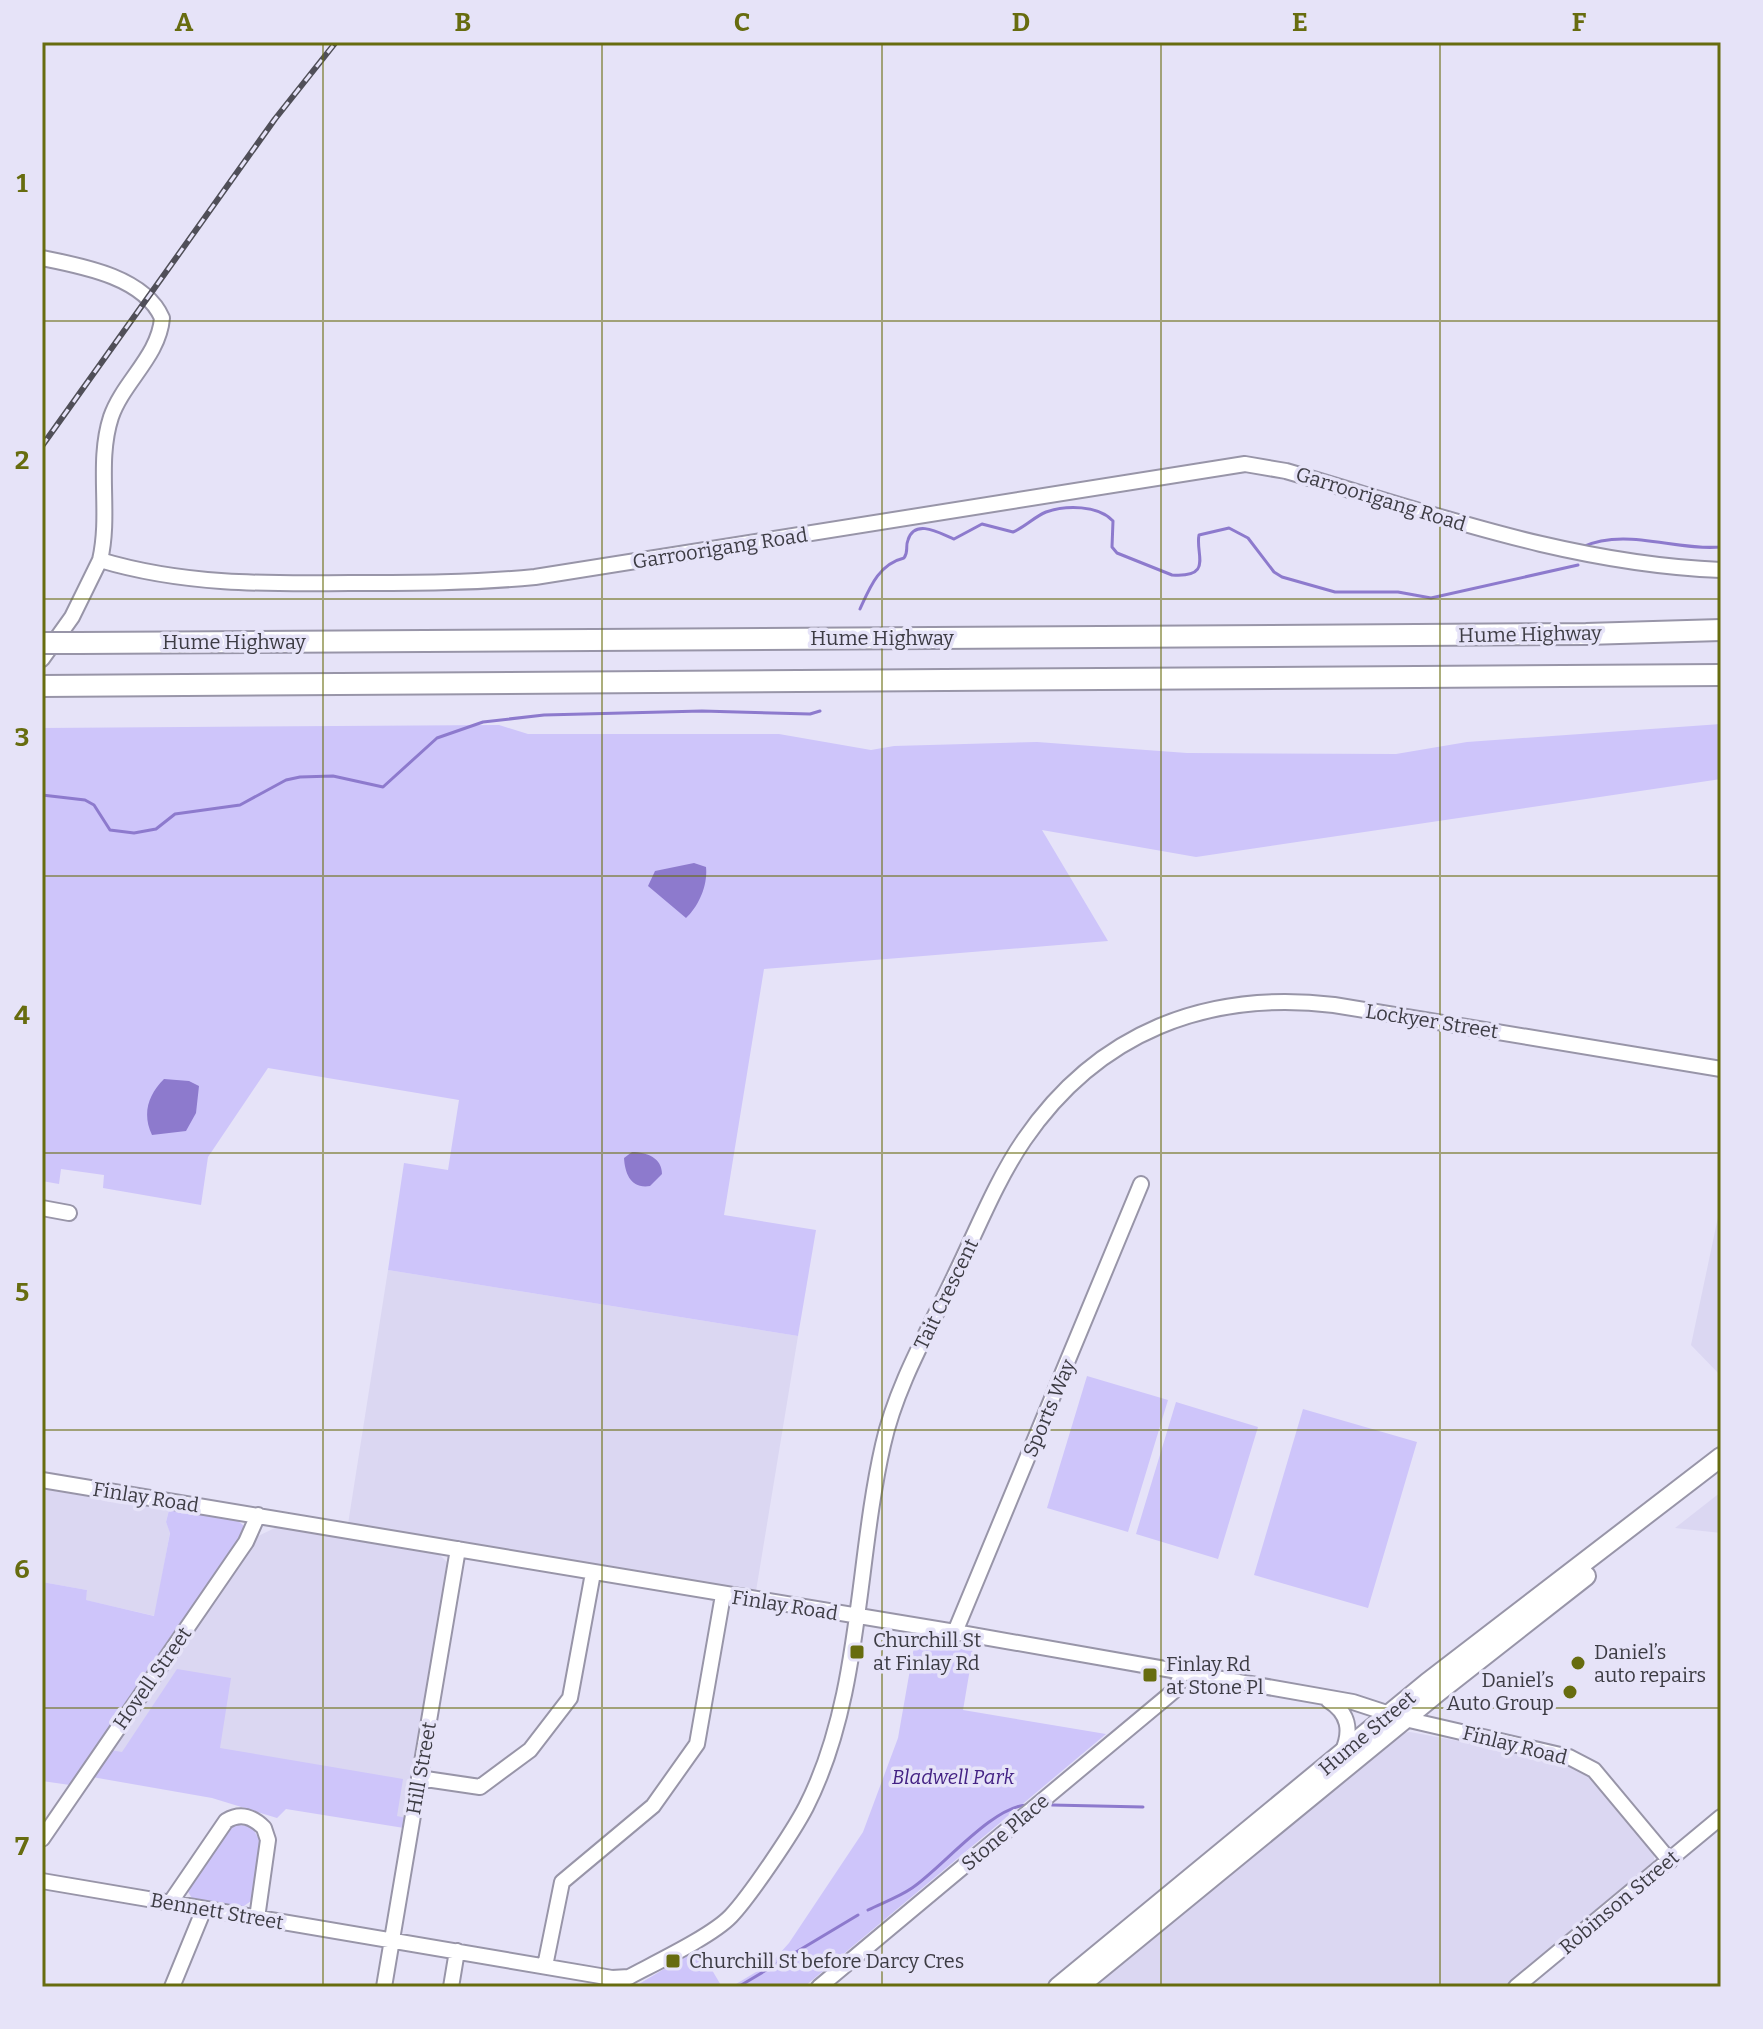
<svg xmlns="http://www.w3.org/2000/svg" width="1763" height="2029" font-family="Bitter,serif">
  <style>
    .built { fill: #dbd7f2 }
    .green { fill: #cec5fa }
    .water { fill: #8d7acd }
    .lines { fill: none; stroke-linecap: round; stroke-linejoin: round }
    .stream { stroke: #8d7acd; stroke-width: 3 }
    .minor-casing { stroke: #9895a8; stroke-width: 18 }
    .major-casing { stroke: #9895a8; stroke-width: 22 }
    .highway-casing { stroke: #9895a8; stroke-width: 24 }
    .minor { stroke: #fff; stroke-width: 14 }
    .major { stroke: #fff; stroke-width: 18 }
    .highway { stroke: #fff; stroke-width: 20 }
    .rail-casing { stroke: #504f58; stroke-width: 6 }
    .rail { stroke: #e6e3f8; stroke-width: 3; stroke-dasharray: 9; stroke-linecap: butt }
    .highway-bridge-casing { stroke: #9895a8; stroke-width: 24; stroke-linecap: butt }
    .highway-bridge { stroke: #fff; stroke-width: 20 }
    .grid { fill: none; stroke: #676c0f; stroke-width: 2; stroke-opacity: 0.55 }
    .poi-dot { fill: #676c0f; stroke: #e6e3f8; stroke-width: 3 }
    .labels { text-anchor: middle; stroke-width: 7; stroke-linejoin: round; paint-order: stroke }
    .street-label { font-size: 20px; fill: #3d3c44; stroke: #e6e3f8 }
    .poi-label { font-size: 20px; fill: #3d3c44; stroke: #e6e3f8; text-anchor: start }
    .park-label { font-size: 20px; font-style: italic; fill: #442284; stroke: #e6e3f8 }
    .neatline { fill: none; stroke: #676c0f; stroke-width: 3 }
    .grid-label { font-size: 26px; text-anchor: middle; font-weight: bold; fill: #676c0f }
  </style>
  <rect width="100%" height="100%" fill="#e6e3f8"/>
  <path class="built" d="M1721,1203V1376L1691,1345Z
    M388,1270L798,1336L756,1591L348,1524Z
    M42,1489L169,1510L166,1522L170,1532L155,1616L85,1600L87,1590L42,1582Z
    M1721,1492V1533L1675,1528Z
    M277,1527L438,1553L447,1562L406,1818L298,1803L110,1750L256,1537Z
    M1410,1732L1567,1761L1589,1775L1654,1853V1866L1511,1987H1091L1402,1733Z"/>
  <path class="green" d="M1721,724V779L1694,783L1196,857L1042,830L1108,941L764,969L724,1215L816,1230L798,1336L388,1270L404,1163L448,1170L459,1100L268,1068L208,1157L201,1205L103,1188L104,1175L61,1169L59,1184L42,1181V728L499,725L528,734H779L871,750L894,746L1037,742L1187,753L1396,754L1467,742Z
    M1087,1376L1168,1400L1128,1532L1047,1508Z
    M1176,1402L1258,1427L1218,1559L1136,1534Z
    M1303,1409L1417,1442L1368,1608L1254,1575Z
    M169,1510L235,1518L244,1526V1536L70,1785L42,1781V1582L87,1590L86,1600L154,1616L170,1533L166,1522Z
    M915,1641L973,1651L963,1710L1106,1734L804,1987H731L771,1963L789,1943L863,1832L898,1738Z
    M177,1669L231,1678L220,1748L403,1779L397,1816L406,1818L404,1828L286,1809L277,1818L212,1798L92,1777L110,1750L122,1752Z
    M234,1824L252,1827L261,1843L254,1899L241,1908L193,1900L187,1890L225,1830Z
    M699,1948L722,1987H634Z"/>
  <path class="water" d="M694,863L706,867C708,886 698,907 686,918L648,886L655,871Z
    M164,1079L189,1081L199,1086L196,1113L186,1131L152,1135C142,1114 148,1095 164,1079Z
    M632,1152C647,1152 662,1158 662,1174L650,1186C631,1189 625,1174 624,1158Z"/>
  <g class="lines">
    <path class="stream" d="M1582,547C1626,527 1675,551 1721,547
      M860,609C870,587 879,564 904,558C909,551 905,547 908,540C915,517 943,535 954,539L982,524L1013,532C1025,527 1034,517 1046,512C1066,505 1098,505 1113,521L1112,547L1117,553L1172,575C1214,578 1195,554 1199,535L1229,528L1248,538L1274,572L1282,577L1335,592H1398L1431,598L1578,565
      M42,795L85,800L94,805L110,830L134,833L156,829L175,814L240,805L286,780L300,777L333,776L383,787L437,738L483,722L544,715L702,711L810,714L820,711
      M1052,1805L1143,1807
      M868,1910C882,1903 899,1897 912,1888C942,1868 993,1805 1028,1805
      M738,1987L858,1915"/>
    <g class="minor-casing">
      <path id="minor" d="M42,258C82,266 144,277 162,318C159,356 123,382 111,417C96,463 111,513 100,560C183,585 265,584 350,583C412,583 473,583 535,577L1245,464L1286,471C1431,513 1569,564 1721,570
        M42,659L72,617L100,560
        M42,1208L69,1213
        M42,1480L955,1632L1353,1702L1405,1719L1569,1757L1594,1770L1670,1861
        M955,1632L1141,1184
        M1328,1700C1349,1713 1352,1731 1342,1753
        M419,1778L480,1787L530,1750L570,1698L593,1573
        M42,1839L246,1542L258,1515
        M42,1881L612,1978L629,1977C655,1963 712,1936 731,1916C750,1896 793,1832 806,1807C862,1697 856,1563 883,1445C896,1386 929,1330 955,1275C977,1230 996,1181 1024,1140C1098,1032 1207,990 1334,1005L1721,1069
        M170,1903L226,1821C241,1812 253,1817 264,1828L268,1840L257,1918
        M545,1966L562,1882L653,1806L697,1744L723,1595
        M172,1987L204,1909
        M384,1987L458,1549
        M451,1987L457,1951
        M819,1987L1169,1695L1176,1689L1182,1671
        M1516,1987L1721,1817"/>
    </g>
    <g class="major-casing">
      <path id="major" d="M1058,1987L1427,1683L1721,1457
        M1078,1987L1438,1692L1586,1576"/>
    </g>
    <g class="highway-casing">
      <path id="highway" d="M79,643L1586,634L1721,630
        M42,686L1721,675"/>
    </g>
    <use href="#minor" class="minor"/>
    <use href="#major" class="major"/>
    <use href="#highway" class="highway"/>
    <g class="rail-casing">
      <path id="rail" d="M42,446L275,119L336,42"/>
    </g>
    <use href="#rail" class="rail"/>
    <g class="highway-bridge-casing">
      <path id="highway-bridge" d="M42,643H79"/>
    </g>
    <use href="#highway-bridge" class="highway-bridge"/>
  </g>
  <path class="grid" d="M323,42V1987M602,42V1987M882,42V1987M1161,42V1987M1440,42V1987M42,321H1721M42,599H1721M42,876H1721M42,1153H1721M42,1430H1721M42,1708H1721"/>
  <g class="poi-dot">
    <rect x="849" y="1644" width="16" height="16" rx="4"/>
    <circle cx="1578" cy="1663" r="8"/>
    <rect x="1142" y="1667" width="16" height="16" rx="4"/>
    <circle cx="1570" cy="1692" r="8"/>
    <rect x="665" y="1953" width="16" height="16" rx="4"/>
  </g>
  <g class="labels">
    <g class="street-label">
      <text transform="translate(1381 499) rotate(17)" y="7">Garroorigang Road</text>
      <text transform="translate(720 548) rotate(-9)" y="7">Garroorigang Road</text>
      <text transform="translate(1530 634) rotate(-1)" y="7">Hume Highway</text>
      <text x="882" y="645">Hume Highway</text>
      <text x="234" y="649">Hume Highway</text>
      <text transform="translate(1432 1021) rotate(9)" y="7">Lockyer Street</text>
      <text transform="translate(946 1294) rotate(-64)" y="7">Tait Crescent</text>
      <text transform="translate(1049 1408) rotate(-67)" y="7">Sports Way</text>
      <text transform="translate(146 1497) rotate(9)" y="7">Finlay Road</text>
      <text transform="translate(785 1605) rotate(9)" y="7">Finlay Road</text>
      <text transform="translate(152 1678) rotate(-55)" y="7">Hovell Street</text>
      <text transform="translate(1367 1733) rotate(-40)" y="7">Hume Street</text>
      <text transform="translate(1515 1745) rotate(14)" y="7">Finlay Road</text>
      <text transform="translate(421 1768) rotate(-80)" y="7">Hill Street</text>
      <text transform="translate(1005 1832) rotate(-40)" y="7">Stone Place</text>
      <text transform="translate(1619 1902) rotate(-40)" y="7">Robinson Street</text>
      <text transform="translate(217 1911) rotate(10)" y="7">Bennett Street</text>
    </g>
    <g class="poi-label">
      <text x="873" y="1647">Churchill St<tspan x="873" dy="23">at Finlay Rd</tspan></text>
      <text x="1594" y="1659">Daniel’s<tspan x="1594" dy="23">auto repairs</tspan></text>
      <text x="1166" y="1671">Finlay Rd<tspan x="1166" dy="23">at Stone Pl</tspan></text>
      <text x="1554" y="1687" text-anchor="end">Daniel’s<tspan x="1554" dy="23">Auto Group</tspan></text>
      <text x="689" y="1968">Churchill St before Darcy Cres</text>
    </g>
    <g class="park-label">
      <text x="953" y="1784">Bladwell Park</text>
    </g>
  </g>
  <rect width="1763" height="2029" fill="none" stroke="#e6e3f8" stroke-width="88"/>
  <rect x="44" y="44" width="1675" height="1941" class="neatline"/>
  <g class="grid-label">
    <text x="184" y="31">A</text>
    <text x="463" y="31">B</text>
    <text x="742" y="31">C</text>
    <text x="1021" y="31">D</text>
    <text x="1300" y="31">E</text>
    <text x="1579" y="31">F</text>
    <text x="22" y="192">1</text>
    <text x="22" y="469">2</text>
    <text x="22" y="746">3</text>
    <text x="22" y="1024">4</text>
    <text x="22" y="1301">5</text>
    <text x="22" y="1578">6</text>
    <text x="22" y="1855">7</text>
  </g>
</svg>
